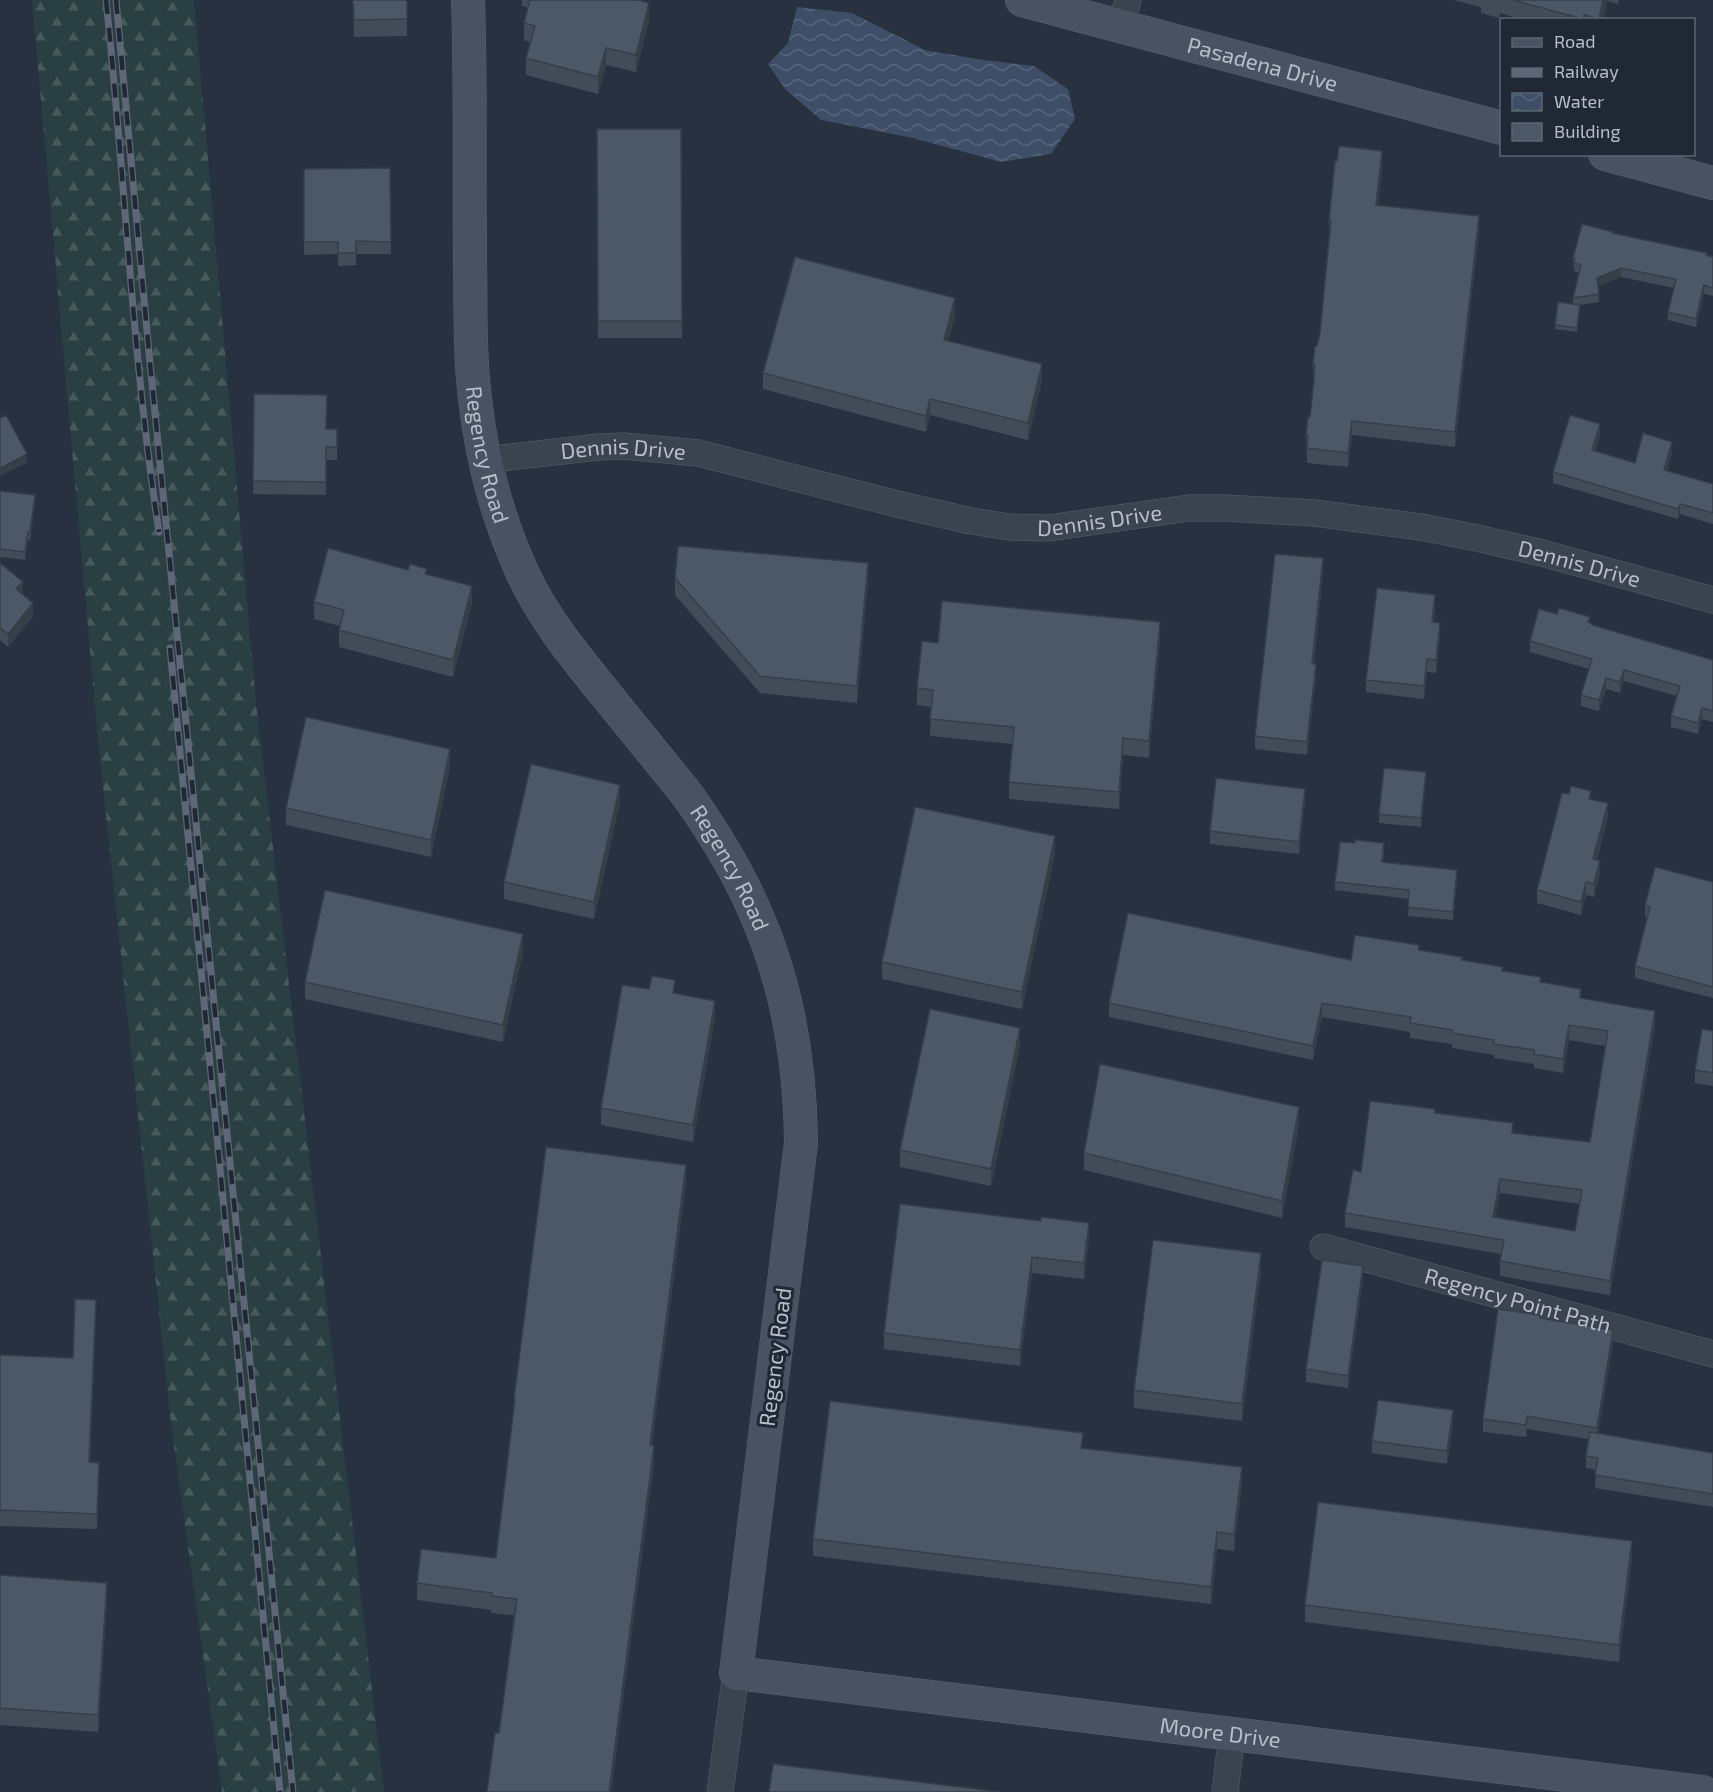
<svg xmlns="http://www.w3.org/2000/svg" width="1713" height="1792" font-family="'Exo 2',sans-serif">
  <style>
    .forest { fill: url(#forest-firs) }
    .water { fill: url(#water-waves) }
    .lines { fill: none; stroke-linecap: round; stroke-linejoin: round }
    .street-casing { stroke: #58616c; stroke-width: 27 }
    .secondary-casing { stroke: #58616c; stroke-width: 34 }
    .street { stroke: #3b434f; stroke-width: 26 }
    .secondary { stroke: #495261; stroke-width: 33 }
    .rail-casing { stroke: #5d6775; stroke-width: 7 }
    .rail { stroke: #1f2834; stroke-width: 4.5; stroke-dasharray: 14; stroke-linecap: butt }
    .wall { fill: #424c59; fill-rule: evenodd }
    .shaded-wall { fill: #363e48 }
    .building { fill: #4d5867; stroke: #363e48; stroke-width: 1.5; fill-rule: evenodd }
    .labels { text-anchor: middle; stroke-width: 6; stroke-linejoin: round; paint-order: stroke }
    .street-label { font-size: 22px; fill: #b7bec9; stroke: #1f2834 }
  </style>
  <defs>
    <pattern id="forest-firs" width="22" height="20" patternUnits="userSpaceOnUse" patternTransform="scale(1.5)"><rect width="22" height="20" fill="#2a3f41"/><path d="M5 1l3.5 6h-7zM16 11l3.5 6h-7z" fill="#47595b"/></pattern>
    <pattern id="water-waves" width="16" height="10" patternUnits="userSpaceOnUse" patternTransform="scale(1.5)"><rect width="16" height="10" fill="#3d4e66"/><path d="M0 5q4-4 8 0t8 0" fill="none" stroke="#57667b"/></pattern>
  </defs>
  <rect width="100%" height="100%" fill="#27313f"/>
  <path class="forest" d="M32,0H194L256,703L384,1792H222L171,1424L97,730Z"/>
  <path class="water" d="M797,7L852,13L925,50L983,60L1034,66L1068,89L1075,119L1051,154L1001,162L913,138L821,120L785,89L768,64L788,43Z"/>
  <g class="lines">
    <g class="street-casing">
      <g id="street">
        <path d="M1121,26L1128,0"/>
        <path id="s1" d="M484,460L599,447L624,446L698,453L897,504L971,521L1009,527L1049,528L1189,508H1226L1314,513L1421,527L1477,538L1542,553L1713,600"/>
        <path id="s2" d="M1323,1247L1713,1354"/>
        <path d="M720,1792L736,1673"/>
        <path d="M1225,1792L1232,1734"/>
      </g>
    </g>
    <g class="secondary-casing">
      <g id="secondary">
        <path id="s3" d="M468,0C471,87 469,173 470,260C471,303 469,347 474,389C480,453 496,515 523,574C543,617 573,654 603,691C629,723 655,755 681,787C695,804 707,824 719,843C777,937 800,1033 801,1143L736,1673L1703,1792"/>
        <path id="s4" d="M1022,0L1502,128"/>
        <path d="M1605,154L1713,183"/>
      </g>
    </g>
    <use href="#street" class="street"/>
    <use href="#secondary" class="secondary"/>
    <g class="rail-casing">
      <path id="rail" d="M106,0C125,177 132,356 159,532
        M116,0L150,363L293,1792
        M170,648L280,1792"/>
    </g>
    <use href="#rail" class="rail"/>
  </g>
  <path class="wall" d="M353,0H407V36L354,37Z
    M522,0H639L649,20L636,72L606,65L598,94L526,75V58L530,42L524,40V23L528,8L522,6Z
    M1453,0H1619L1618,4L1607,1L1603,20H1523L1500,13L1499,18L1481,13V7Z
    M597,129H681L682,338H598Z
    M1382,166L1378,205L1479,230L1455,447L1352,435L1348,467L1307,463L1306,435L1310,417L1314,379L1313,364L1320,333L1329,235V220Z
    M390,168L391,254H356V265L338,266V254L304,255V169Z
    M1613,233L1713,257V296L1704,294L1696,327L1668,320V312L1674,288L1621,277L1598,286L1599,302L1580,305L1577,332L1555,329V325L1573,304V298L1579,273L1574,271L1573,258Z
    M955,315L948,341L1042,380L1028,440L930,415L926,432L763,389V373Z
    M254,394L326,429H337V460H326V495L253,494Z
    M1600,435L1595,451L1635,463L1672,453L1667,470L1713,484V524L1680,514L1678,519L1553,483V472Z
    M0,491L35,504L30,541H28L25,560L0,557Z
    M0,563L23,595L33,616L8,647L0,640Z
    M408,570L427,574L472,603L453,677L339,647V630L340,626L314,619V602Z
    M1323,571L1314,664L1316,677L1307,755L1255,749V736Z
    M675,578L868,580L857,703L760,693L675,595Z
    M1435,608L1434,622L1440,636L1436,673L1427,672L1424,699L1366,692V680Z
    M1590,623L1592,626L1713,660V722L1702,719L1698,734L1671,727V716L1677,696L1624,681L1620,693L1606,689L1599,711L1581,706V695L1589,669L1530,652V641Z
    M1160,639L1149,758L1123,755L1119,809L1009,799V782L1012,744L930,736L931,707L917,705V688L938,643Z
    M450,766L431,857L286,825V808Z
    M1426,781L1421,827L1379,823V814Z
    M1591,799L1608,816L1597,860L1600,874L1594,897L1586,895L1581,915L1537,903V890Z
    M1305,801L1299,854L1210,844V831Z
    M620,802L594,919L504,899V882Z
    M1384,852L1383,862L1457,879L1453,920L1408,916L1409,899L1335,890V882Z
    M1055,853L1022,1009L882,979V962Z
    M1713,882V998L1635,978V966L1648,918L1645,917V905Z
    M1419,950L1462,960L1541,982L1581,998L1655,1025L1610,1295L1500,1276V1261L1501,1254L1345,1227V1213L1361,1172L1435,1113L1513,1133L1590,1142L1605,1046L1569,1040L1563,1073L1534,1068V1064L1494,1058V1055L1452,1048V1044L1410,1038V1032L1322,1017L1313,1060L1109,1017V1003L1351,960ZM1500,1193L1580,1204L1575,1231L1495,1217Z
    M523,951L503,1042L305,999V982Z
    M675,994L715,1018L693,1142L601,1125V1108Z
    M1713,1031V1086L1695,1083V1070Z
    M1020,1045L991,1186L900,1167V1150Z
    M1299,1125L1282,1218L1084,1170V1153Z
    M686,1182L652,1445L654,1463L611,1792H487L499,1733L514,1615L491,1613V1610L417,1600V1583L496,1558L514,1414V1398Z
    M900,1204L1089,1239L1084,1279L1032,1273L1020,1366L884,1349V1333Z
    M1261,1271L1242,1421L1134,1408V1390Z
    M1363,1279L1348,1388L1306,1382V1369Z
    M96,1315L90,1462L99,1478L97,1529L0,1526V1355L73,1358Z
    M1540,1318L1613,1343L1598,1434L1713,1453V1507L1595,1488L1596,1470L1586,1468V1456L1588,1439L1527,1429L1526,1437L1483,1432V1419Z
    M1453,1423L1447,1464L1372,1453V1441Z
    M1083,1448L1242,1484L1234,1551L1217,1549L1211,1604L813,1556V1539Z
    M1632,1558L1619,1662L1305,1622V1605Z
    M0,1575L107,1600L98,1732L0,1725Z"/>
  <path class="shaded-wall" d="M1603,0H1607L1603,20H1599Z
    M649,3V20L636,72V55Z
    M606,48V65L598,94V77Z
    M1382,151V166L1376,220V205Z
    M1479,216V230L1455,447V432Z
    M1621,268V277L1597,286V278Z
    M1704,285V294L1696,327V319Z
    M955,298V315L944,356V340Z
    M1042,364V380L1028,440V423Z
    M930,399V415L926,432V416Z
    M1352,421V435L1348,467V453Z
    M1600,424V435L1592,461V450Z
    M1672,442V453L1664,480V470Z
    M27,454V463L0,476V468Z
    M35,495V504L30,541V532Z
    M1680,504V514L1678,519V509Z
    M28,532V541L25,560V552Z
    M1323,558V571L1312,677V664Z
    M868,563V580L857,703V686Z
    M23,582V595L16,589Z
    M472,586V603L453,677V660Z
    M1435,595V608L1432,635V622Z
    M33,603V616L8,647V634Z
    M1160,622V639L1149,758V741Z
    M1440,623V636L1436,673V660Z
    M1427,659V672L1424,699V686Z
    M1316,664V677L1307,755V742Z
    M1624,670V681L1620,693V682Z
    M1606,678V689L1599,711V700Z
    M1702,708V719L1698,734V723Z
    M1123,738V755L1119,809V792Z
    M450,749V766L431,857V840Z
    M1426,772V781L1421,827V818Z
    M620,785V802L594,919V902Z
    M1305,789V801L1299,854V842Z
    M1608,803V816L1593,872V859Z
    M1055,836V853L1022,1009V992Z
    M1600,861V874L1594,897V884Z
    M1457,870V879L1453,920V912Z
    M1586,882V895L1581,915V902Z
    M523,934V951L503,1042V1025Z
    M715,1001V1018L693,1142V1125Z
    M1322,1003V1017L1313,1060V1046Z
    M1655,1011V1025L1610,1295V1281Z
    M1569,1025V1040L1563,1073V1059Z
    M1020,1028V1045L991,1186V1169Z
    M1299,1107V1125L1282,1218V1201Z
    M686,1165V1182L650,1462V1445Z
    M1500,1179V1193L1493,1232V1217Z
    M1089,1223V1239L1084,1279V1263Z
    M1261,1253V1271L1242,1421V1404Z
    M1032,1257V1273L1020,1366V1350Z
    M1363,1266V1279L1348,1388V1376Z
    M96,1300V1315L89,1478V1462Z
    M1613,1330V1343L1597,1441V1428Z
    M1453,1410V1423L1447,1464V1451Z
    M1527,1416V1429L1526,1437V1425Z
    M654,1446V1463L611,1792H609Z
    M1242,1467V1484L1234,1551V1534Z
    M1217,1532V1549L1211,1604V1587Z
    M1632,1541V1558L1619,1662V1645Z
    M107,1583V1600L98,1732V1715Z"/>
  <path class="building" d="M353,0H407V19L354,20Z
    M530,0H639L649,3L636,55L606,48L598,77L526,58L535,26L524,23Z
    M1513,0H1603L1599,19L1584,15L1583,19Z
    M597,129H681L682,321H598Z
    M1339,146L1382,151L1376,205L1479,216L1455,432L1352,421L1348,453L1307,448L1308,435H1306L1308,417H1310L1313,389L1315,365L1313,364L1315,346H1317L1320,333L1331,220H1329L1335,161H1337Z
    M390,168L391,242L356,241V253H338V242H304V169Z
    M1582,224L1613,232L1612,233L1707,253L1706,255L1713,257V288L1704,285L1696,319L1668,312L1676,280L1674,279L1621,268L1597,278L1599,294L1573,298L1581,265L1574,263L1575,259L1573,258Z
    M795,257L955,298L944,340L1042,364L1028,423L930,399L926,416L763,373Z
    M1558,302L1580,305L1577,328L1555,325Z
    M254,394L327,395L326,429H337V447H326V482L253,481Z
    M6,415L27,454L0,468V418Z
    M1570,415L1600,424L1592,450L1635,463L1643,433L1672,442L1664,470L1713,484V513L1680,504L1678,509L1553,472Z
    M0,491L35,495L30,532H28L25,552L0,549Z
    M678,546L868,563L857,686L760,676L675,578Z
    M328,548L408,570L410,564L427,569L425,574L472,586L453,660L339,630L344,610L314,602Z
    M1275,554L1323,558L1312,664H1316L1307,742L1255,736Z
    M0,563L23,582L16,589L33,603L8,634L0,628Z
    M1377,588L1435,595L1432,622L1440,623L1436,660L1427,659L1424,686L1366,680Z
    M942,601L1160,622L1149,741L1123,738L1119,792L1009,782L1014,727L930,719L933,690L917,688L922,641L938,643Z
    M1559,608L1590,617L1588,622L1592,624V625L1713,660V711L1702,708L1698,723L1671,716L1680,686L1624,670L1620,682L1606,678L1599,700L1581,695L1592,659L1530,641L1539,609L1557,614Z
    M306,717L450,749L431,840L286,808Z
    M531,764L620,785L594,902L504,882Z
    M1384,768L1426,772L1421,818L1379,814Z
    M1216,778L1305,789L1299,842L1210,831Z
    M1571,786L1591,791L1589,799L1608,803L1593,859L1600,861L1594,884L1586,882L1581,902L1537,890L1562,793L1569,794Z
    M915,807L1055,836L1022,992L882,962Z
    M1355,840L1384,843L1382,862L1457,870L1453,912L1408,907L1409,890L1335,882L1340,842L1355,843Z
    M1655,867L1713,882V987L1635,966L1650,907L1645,905Z
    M325,890L523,934L503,1025L305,982Z
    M1128,913L1351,960L1355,935L1419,945L1418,950L1462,957L1461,960L1503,967L1502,971L1541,977L1540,982L1581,989L1580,998L1655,1011L1610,1281L1500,1261L1504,1240L1345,1213L1353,1170L1361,1172L1370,1101L1435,1109V1113L1513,1123L1512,1133L1590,1142L1608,1031L1569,1025L1563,1059L1534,1054V1050L1494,1044V1040L1452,1033V1030L1410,1023L1411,1017L1322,1003L1313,1046L1109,1003ZM1500,1179L1582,1190L1575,1231L1493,1217Z
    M652,976L675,980L673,993L715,1001L693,1125L601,1108L622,985L649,989Z
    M930,1009L1020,1028L991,1169L900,1150Z
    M1702,1029L1713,1031V1073L1695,1070Z
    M1100,1064L1299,1107L1282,1201L1084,1153Z
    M546,1147L686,1165L650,1445L654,1446L609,1792H487L495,1733H499L517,1599L491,1596L492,1593L417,1583L421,1549L496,1558L515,1398H514Z
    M900,1204L1041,1221V1217L1089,1223L1084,1263L1032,1257L1020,1350L884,1333Z
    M1153,1240L1261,1253L1242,1404L1134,1390Z
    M1322,1260L1363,1266L1348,1376L1306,1369Z
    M75,1299L96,1300L89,1462L99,1463L97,1514L0,1510V1355L73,1358Z
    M1498,1309L1540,1315V1318L1613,1330L1597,1428L1527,1416L1526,1425L1483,1419Z
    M1378,1400L1453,1410L1447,1451L1372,1441Z
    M830,1401L1083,1433L1081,1448L1242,1467L1234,1534L1217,1532L1211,1587L813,1539Z
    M1590,1432L1713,1453V1494L1595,1475L1598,1458L1586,1456Z
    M1318,1502L1632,1541L1619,1645L1305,1605Z
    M0,1575L107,1583L98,1715L0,1708Z
    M773,1764L1001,1792H769Z"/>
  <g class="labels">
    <g class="street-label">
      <text dy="8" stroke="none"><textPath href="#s4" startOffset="249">Pasadena Drive</textPath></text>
      <text dy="8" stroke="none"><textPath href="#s1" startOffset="140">Dennis Drive</textPath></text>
      <text dy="8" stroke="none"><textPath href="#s3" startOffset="456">Regency Road</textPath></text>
      <text dy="8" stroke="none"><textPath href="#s1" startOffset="626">Dennis Drive</textPath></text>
      <text dy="8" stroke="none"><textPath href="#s1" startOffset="1112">Dennis Drive</textPath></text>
      <text dy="8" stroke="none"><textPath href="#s3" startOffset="942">Regency Road</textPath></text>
      <text dy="8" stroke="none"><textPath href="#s2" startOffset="202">Regency Point Path</textPath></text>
      <text transform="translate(775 1357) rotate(-83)" y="8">Regency Road</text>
      <text dy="8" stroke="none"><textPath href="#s3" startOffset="2252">Moore Drive</textPath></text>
    </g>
  </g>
  <rect x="1500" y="18" width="195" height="138" fill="#1f2834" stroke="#5c6470" stroke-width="1.5"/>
  <rect x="1512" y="38" width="30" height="9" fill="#495261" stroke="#5c6470" stroke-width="1.5"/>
  <text x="1554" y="48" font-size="18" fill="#b7bec9">Road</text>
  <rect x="1512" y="68" width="30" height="9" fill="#5d6775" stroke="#5c6470" stroke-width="1.5"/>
  <text x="1554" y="78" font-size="18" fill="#b7bec9">Railway</text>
  <rect x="1512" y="93" width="30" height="18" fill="url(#water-waves)" stroke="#5c6470" stroke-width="1.5"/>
  <text x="1554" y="108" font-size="18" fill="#b7bec9">Water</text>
  <rect x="1512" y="123" width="30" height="18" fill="#4d5867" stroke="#5c6470" stroke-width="1.5"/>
  <text x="1554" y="138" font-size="18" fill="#b7bec9">Building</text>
</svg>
